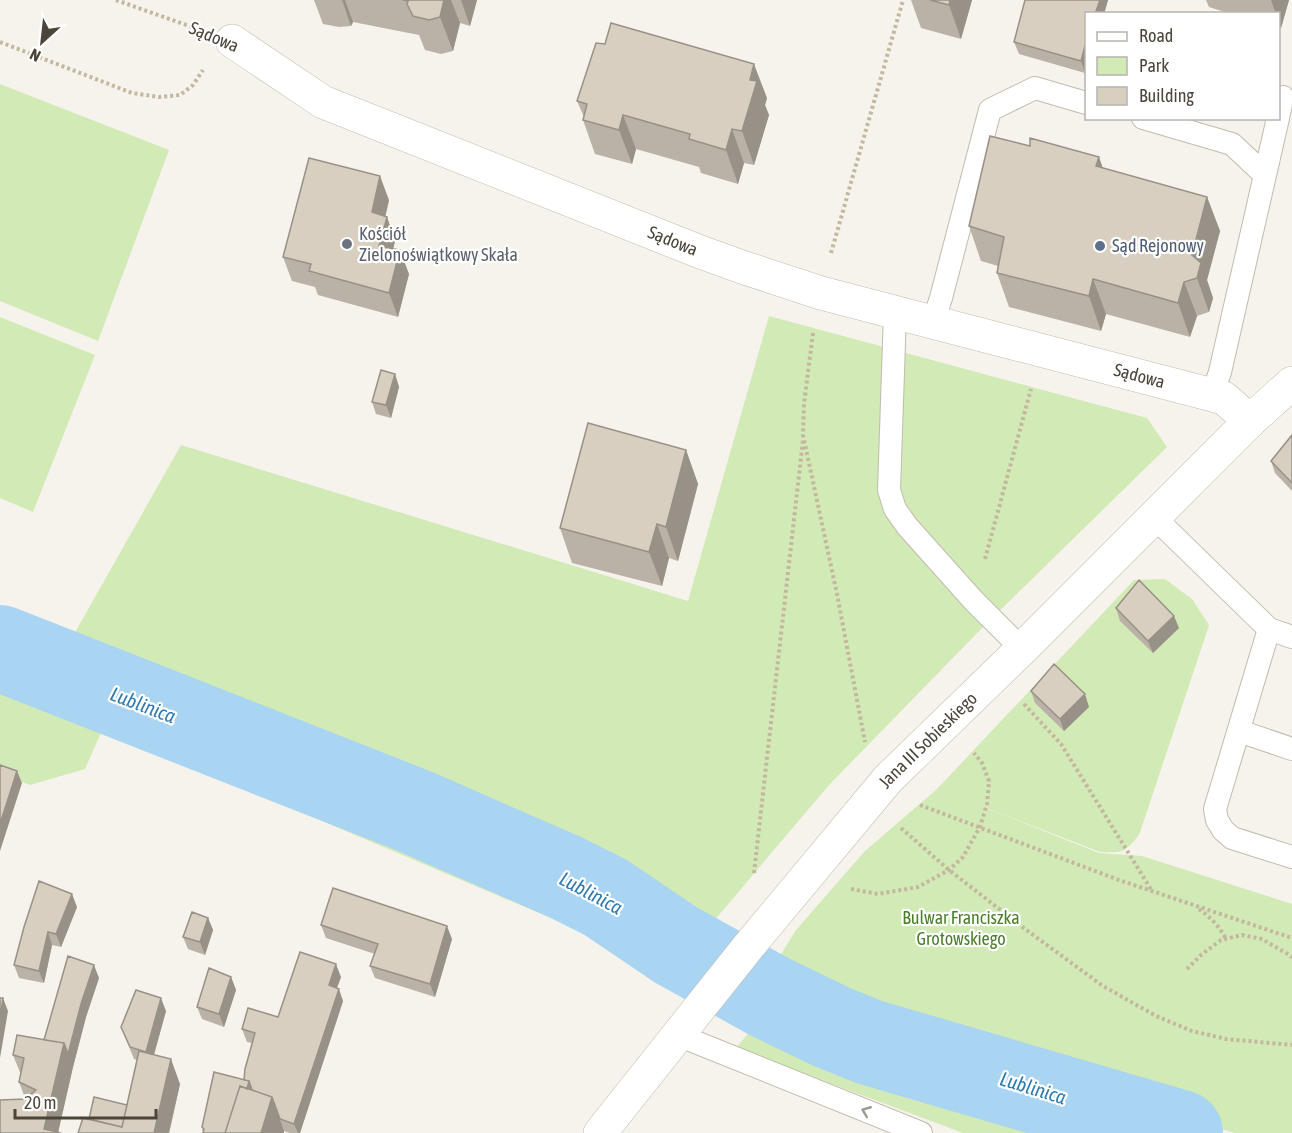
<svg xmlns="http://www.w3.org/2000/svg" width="1292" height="1133" font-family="'Asap Condensed',sans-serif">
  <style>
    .green { fill: #d2eab5 }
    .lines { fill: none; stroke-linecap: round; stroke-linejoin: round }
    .river { stroke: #a9d4f2; stroke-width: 86 }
    .lane-casing { stroke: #c2bbae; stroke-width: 24 }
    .street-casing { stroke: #c2bbae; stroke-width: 34 }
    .path { stroke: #c4b79f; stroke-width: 4; stroke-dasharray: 3 3; stroke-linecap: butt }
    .lane { stroke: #fff; stroke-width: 22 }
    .street { stroke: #fff; stroke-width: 33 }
    .wall { fill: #bab2a6 }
    .shaded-wall { fill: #979187 }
    .building { fill: #d8cfc1; stroke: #979187; stroke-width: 1.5 }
    .oneway { stroke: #9c9892 }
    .worship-dot { fill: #6b7280; stroke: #fff; stroke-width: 2 }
    .service-dot { fill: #5c6f8a; stroke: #fff; stroke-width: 2 }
    .labels { text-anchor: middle; stroke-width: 4.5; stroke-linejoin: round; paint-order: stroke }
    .street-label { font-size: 18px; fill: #4b4439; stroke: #fff }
    .worship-label { font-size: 18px; fill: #5b616d; stroke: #fff; text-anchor: start }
    .service-label { font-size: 18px; fill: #4e5e75; stroke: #fff; text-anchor: start }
    .park-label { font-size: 18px; fill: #4a7f2a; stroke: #fff }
    .water-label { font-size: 20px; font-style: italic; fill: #2e7ab2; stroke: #fff }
  </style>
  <rect width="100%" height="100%" fill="#f6f3ec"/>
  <path class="green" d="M0,84L169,150L98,341L0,301Z
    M769,316L1147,418L1167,447L986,624L829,785L696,942L602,879L421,803L60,659L181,445L688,601Z
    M0,317L95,355L33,512L0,498Z
    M1165,579L1192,599L1209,625L1139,835C1124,853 1123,853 1100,852L973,803L1099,853L1142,856L1292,904V1133H1235L844,1018L780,981L781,954L796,930L865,851L937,789L1134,580Z
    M0,665L111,710L356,804L590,902L679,959L671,969L103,728L85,769L30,785L0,773Z
    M763,1016L847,1053L1121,1133H963L736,1048Z"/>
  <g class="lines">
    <path class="river" d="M0,648L414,811L567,878L605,897L676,945L770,997L832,1027L869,1042L1180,1133"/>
    <g class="lane-casing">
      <path id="lane" d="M1278,117L1283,97
        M1143,118L1232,144L1265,175L1220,372L1212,395
        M1265,175L1278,118
        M895,313L889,490L895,509L907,526L973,600L1022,649
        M933,322L941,298L990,110L1035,88L1086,103
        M1154,517L1269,629L1292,637
        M1269,629L1215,809L1217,820L1223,830L1232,838L1292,857
        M1239,731L1292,749
        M678,1035L921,1133"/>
    </g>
    <g class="street-casing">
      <g id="street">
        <path id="s1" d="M232,41L323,102L703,253L742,267L821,293L1224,398L1250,421"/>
        <path id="s2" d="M600,1133L748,947L888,779L1022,649L1250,421L1292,383"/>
      </g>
    </g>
    <path class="path" d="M116,0L195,28
      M0,42L132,93L159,97L180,95L193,85L203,70
      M831,253L903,0
      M813,333L804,404L803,435L837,594L865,742
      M985,559L1031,389
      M1024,704L1061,744L1152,891
      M920,805L1119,880L1292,938
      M901,828L949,870L1025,929L1103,986L1156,1016L1192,1031L1226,1039L1292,1045
      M754,873L803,440
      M851,889L878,894L918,887L949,870L963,857L980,827L987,804L989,781L982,763L974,753
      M1199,909C1210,917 1220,927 1226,939
      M1187,969L1201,955L1221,940L1242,935L1262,939L1291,956L1292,958"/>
    <use href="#lane" class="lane"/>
    <use href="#street" class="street"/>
  </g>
  <path class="wall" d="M314,0H477L470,26L460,23L453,51L441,54L425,50L419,35L353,22L351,26L339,27L323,24Z
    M911,0H972L961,39L921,28Z
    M1025,0H1108L1104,14H1086L1085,73L1019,54L1014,42Z
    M1206,0H1289L1281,28L1278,27V14H1231L1209,7Z
    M767,98L765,105L769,115L754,165L744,163L738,184L701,173L699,167L636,149L632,164L595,154L583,120L584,117L577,101Z
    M1103,168L1207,197L1220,231L1207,280L1213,298L1209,312L1197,316L1190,337L1106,314L1101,331L1009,307L997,273L998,266L981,261L969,226Z
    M389,200L385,216L387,217L395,241L393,249L409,274L398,317L318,295L315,287L292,281L283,257Z
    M395,374L399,387L391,418L376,414L372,402Z
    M1292,435V491L1275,473L1271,461Z
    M686,450L698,484L678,561L669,558L662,586L572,563L560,528Z
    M1116,608L1179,628L1153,653L1120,621Z
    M1031,691L1089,707L1064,731L1035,703Z
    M77,907L61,947L52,945L44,983L19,978L14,965L24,927Z
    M208,918L213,930L205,955L188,949L183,937Z
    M321,925L452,939L435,997L375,978L370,966L375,954L326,938Z
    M231,977L236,990L224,1027L202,1019L197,1007Z
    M341,977L337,988L343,1001L300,1133H290L284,1131V1133H203L202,1127L244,1080L252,1043L247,1042L242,1029L278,1017Z
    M99,978L86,1017L73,1067L58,1132L0,1133L25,1098L19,1082L21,1075L13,1055L44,1040Z
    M166,1011L154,1055L180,1084L169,1133H78L89,1119L127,1105L137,1060L134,1059L121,1027Z"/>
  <path class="shaded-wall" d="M342,0H345L353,22L351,26Z
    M444,0H451L460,23L453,51L440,17Z
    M461,0H477L470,26Z
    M950,0H972L961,39L949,5Z
    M1100,0H1108L1104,14H1095Z
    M1271,0H1289L1281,28L1278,22V14H1276Z
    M1086,42V70L1085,73L1081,61Z
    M754,64L767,98L765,105L769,115L754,165L742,131L750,80Z
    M623,115L636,149L632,164L619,130Z
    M732,129L744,163L738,184L726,150Z
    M1099,157L1111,191L1096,166Z
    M380,176L389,200L381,236L372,212Z
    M1207,197L1220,231L1207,280L1213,298L1209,312L1197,278L1192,255Z
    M387,217L395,241L388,270L379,246Z
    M400,250L409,274L398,317L389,293Z
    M1093,279L1106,314L1101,331L1089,296Z
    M1184,282L1197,316L1190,337L1178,303Z
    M395,374L399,387L391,418L386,405Z
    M686,450L698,484L678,561L666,527Z
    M657,524L669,558L662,586L649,552Z
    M1174,616L1179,628L1153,653L1148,641Z
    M1085,694L1089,707L1064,731L1060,719Z
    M17,771L22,783L0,851V824Z
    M72,894L77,907L61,947L56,934Z
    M208,918L213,930L205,955L200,942Z
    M447,926L452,939L435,997L430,984Z
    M48,932L52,945L44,983L39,971Z
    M336,964L341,977L333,998L329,985Z
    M94,965L99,978L86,1017L73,1067L58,1133L44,1129L64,1043L81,1004Z
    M231,977L236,990L224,1027L219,1014Z
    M339,989L343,1001L300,1133H298L294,1124Z
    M3,998L8,1011L0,1058V1019Z
    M161,998L166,1011L151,1065L146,1052Z
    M171,1059L180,1084L169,1133H154Z
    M249,1081L258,1105L232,1133Z
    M272,1097L284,1131V1133H261Z"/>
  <path class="building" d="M403,0H444L440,17L429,20L413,16L407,4L408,1Z
    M930,0H950L949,5Z
    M1025,0H1100L1095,14H1086V42L1081,61L1014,42Z
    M611,23L754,64L750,80L757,81L742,131L732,129L726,150L689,139L690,134L623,115L619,130L583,120L587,104L577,101L596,43L605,44Z
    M990,136L1030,146V138L1099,157L1096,166L1207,197L1192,255L1201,263L1197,278L1184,282L1178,303L1093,279L1089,296L997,273L1004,237L969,226Z
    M309,158L380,176L372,212L387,217L379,246L400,250L389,293L309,271L311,264L283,257Z
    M381,370L395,374L386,405L372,402Z
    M588,423L686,450L666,527L657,524L649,552L560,528Z
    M1292,435V483L1271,461Z
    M1139,580L1174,616L1148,641L1116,608Z
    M1054,664L1085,694L1060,719L1031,691Z
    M0,765L17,771L0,824Z
    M39,881L72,894L56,934L48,932L39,971L14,965L24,927Z
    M333,888L447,926L430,984L370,966L378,944L321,925Z
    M192,912L208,918L200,942L183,937Z
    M300,952L336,964L329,985L339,989L294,1124L280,1119L272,1097L252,1090L249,1081L244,1080L245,1069L255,1033L242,1029L248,1008L278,1017Z
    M68,956L94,965L81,1004L68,1054L64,1043L44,1040Z
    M209,968L231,977L219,1014L197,1007Z
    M136,990L161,998L146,1052L130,1047L121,1027Z
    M0,998H3L0,1019Z
    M17,1035L64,1043L44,1129L61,1133H0V1100L25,1099L36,1090L19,1082L24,1058L13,1055Z
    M139,1051L171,1059L154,1133H78L83,1118L122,1127Z
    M214,1072L249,1081L247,1089L240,1086L225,1133H203L204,1129L202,1127Z
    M240,1086L272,1097L261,1133H225Z
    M94,1097L127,1105L122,1127L89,1119Z"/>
  <defs><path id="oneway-chevron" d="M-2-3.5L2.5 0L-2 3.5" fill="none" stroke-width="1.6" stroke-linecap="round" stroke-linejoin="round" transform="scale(1.5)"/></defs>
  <use class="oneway" href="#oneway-chevron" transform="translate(866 1111) rotate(-158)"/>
  <circle class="worship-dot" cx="347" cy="244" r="6"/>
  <circle class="service-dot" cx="1100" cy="246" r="6"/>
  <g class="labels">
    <g class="street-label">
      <text transform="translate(214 37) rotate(23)" y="6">Sądowa</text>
      <text dy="6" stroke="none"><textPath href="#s1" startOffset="486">Sądowa</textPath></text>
      <text dy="6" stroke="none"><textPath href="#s1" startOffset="972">Sądowa</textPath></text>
      <text dy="6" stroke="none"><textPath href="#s2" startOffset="512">Jana III Sobieskiego</textPath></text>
    </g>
    <g class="worship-label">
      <text x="359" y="240">Kościół<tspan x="359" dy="21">Zielonoświątkowy Skała</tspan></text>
    </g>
    <g class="service-label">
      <text x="1112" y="252">Sąd Rejonowy</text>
    </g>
    <g class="park-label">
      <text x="961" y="924">Bulwar Franciszka<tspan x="961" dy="21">Grotowskiego</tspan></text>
    </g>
    <g class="water-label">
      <text transform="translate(143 705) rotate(21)" y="7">Lublinica</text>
      <text transform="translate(591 893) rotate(28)" y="7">Lublinica</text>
      <text transform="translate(1033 1088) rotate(17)" y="7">Lublinica</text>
    </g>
  </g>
  <rect x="1085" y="12" width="195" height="108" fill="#ffffff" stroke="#b7b4b0" stroke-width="1.5"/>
  <rect x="1097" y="32" width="30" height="9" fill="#ffffff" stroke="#b7b4b0" stroke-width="1.5"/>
  <text x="1139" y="42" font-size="18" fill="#4b4439">Road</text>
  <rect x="1097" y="57" width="30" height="18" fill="#d2eab5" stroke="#b7b4b0" stroke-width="1.5"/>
  <text x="1139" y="72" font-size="18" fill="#4b4439">Park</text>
  <rect x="1097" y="87" width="30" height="18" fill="#d8cfc1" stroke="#b7b4b0" stroke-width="1.5"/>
  <text x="1139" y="102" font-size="18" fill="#4b4439">Building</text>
  <g transform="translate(42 42) rotate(207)" stroke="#ffffff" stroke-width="4.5" paint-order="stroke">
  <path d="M0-4.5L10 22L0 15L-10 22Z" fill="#4b4439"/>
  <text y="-9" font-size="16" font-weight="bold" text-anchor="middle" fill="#4b4439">N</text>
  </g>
  <path d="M15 1109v9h141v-9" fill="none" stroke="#4b4439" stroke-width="3"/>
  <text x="24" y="1109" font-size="18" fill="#4b4439" stroke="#ffffff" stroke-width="4.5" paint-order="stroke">20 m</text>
</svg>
